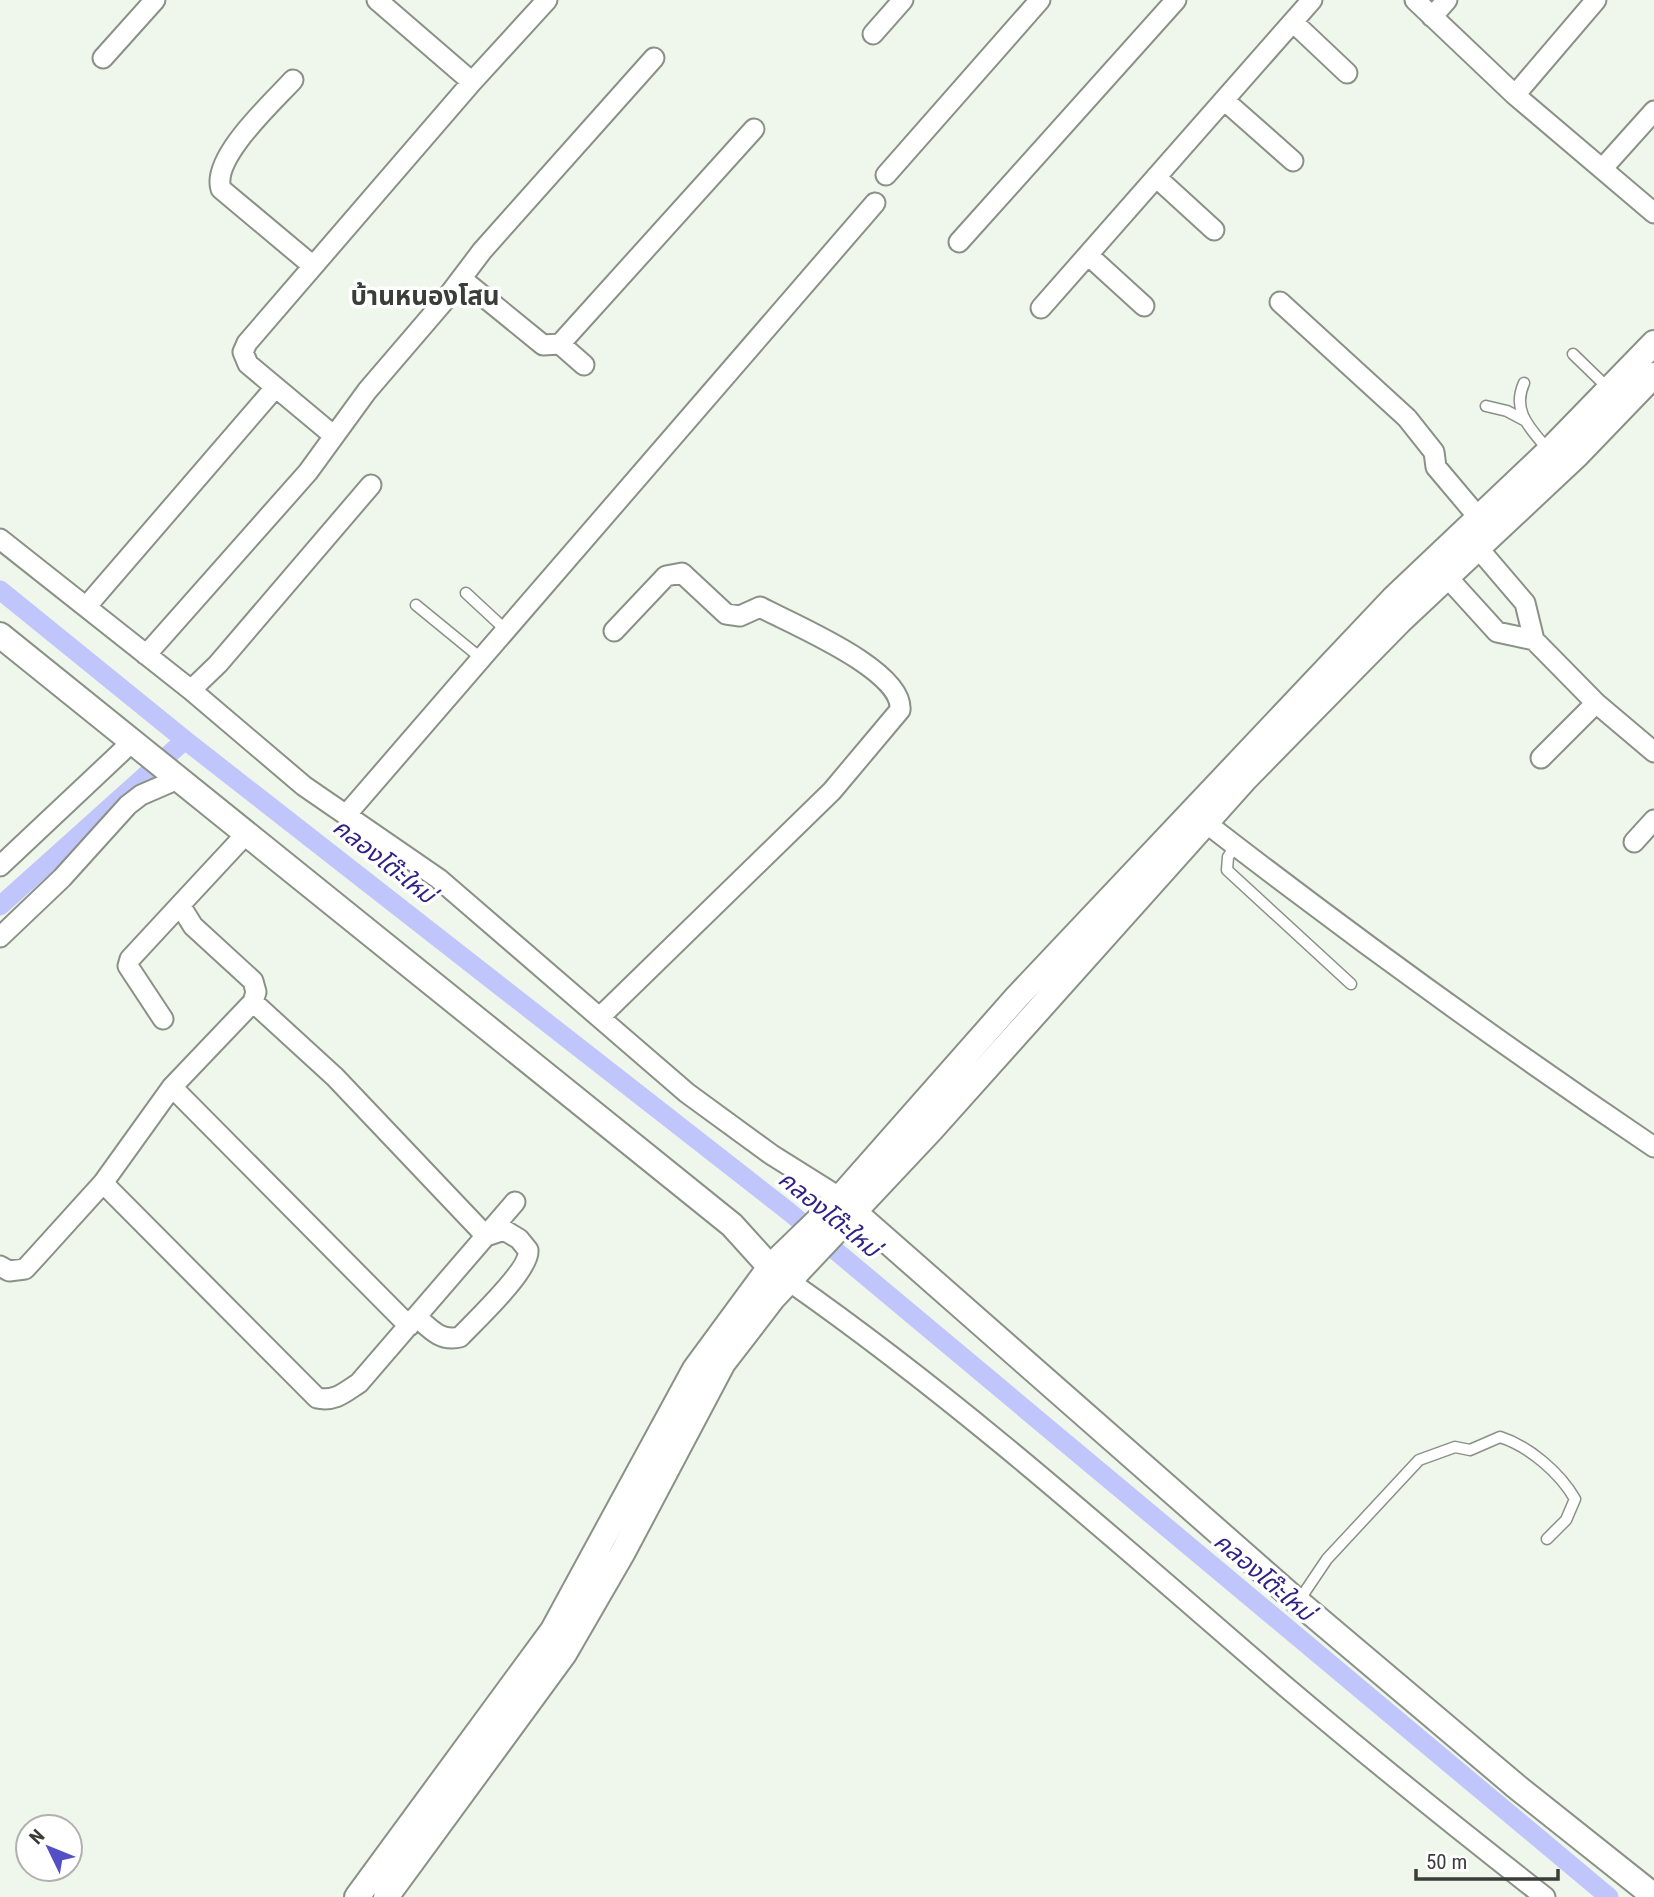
<svg xmlns="http://www.w3.org/2000/svg" width="1654" height="1897" font-family="'Roboto Condensed','Noto Sans Thai',sans-serif">
  <style>
    .lines { fill: none; stroke-linecap: round; stroke-linejoin: round }
    .canal { stroke: #c0c5fc; stroke-width: 19 }
    .service-casing { stroke: #8a9187; stroke-width: 13 }
    .minor-casing { stroke: #8a9187; stroke-width: 23 }
    .tertiary-casing { stroke: #8a9187; stroke-width: 28 }
    .service { stroke: #fff; stroke-width: 10 }
    .minor { stroke: #fff; stroke-width: 19 }
    .tertiary { stroke: #fff; stroke-width: 24 }
    .labels { text-anchor: middle; stroke-width: 7; stroke-linejoin: round; paint-order: stroke }
    .water-label { font-size: 24px; font-style: italic; fill: #302287; stroke: #fff }
    .quarter-label { font-size: 26px; font-weight: bold; fill: #3a3d39; stroke: #fff }
  </style>
  <rect width="100%" height="100%" fill="#eff6eb"/>
  <g class="lines">
    <path class="canal" d="M0,590L185,740L788,1211L1609,1897
      M0,906L185,740"/>
    <g class="service-casing">
      <path id="service" d="M1573,354L1608,388
        M1524,383C1511,412 1531,429 1549,451
        M1486,406L1507,411L1524,420
        M466,593L507,631
        M416,605L482,659
        M1235,846L1228,857L1227,870L1351,984
        M1298,1602L1327,1559L1419,1460L1455,1447L1470,1450L1500,1437C1529,1446 1560,1473 1575,1499L1566,1520L1547,1539"/>
    </g>
    <g class="minor-casing">
      <path id="minor" d="M377,0L472,82
        M1415,0L1515,95L1654,213
        M1432,17L1447,0
        M1293,22L1347,73
        M873,34L903,0
        M103,58L155,0
        M293,80C273,102 211,158 221,189L313,266
        M1515,95L1596,0
        M1224,100L1293,161
        M1602,169L1654,111
        M886,175L1040,0
        M1156,177L1214,230
        M959,242L1176,0
        M1088,255L1144,306
        M462,279L543,345L560,344L754,129
        M1280,302L1407,418L1434,452L1436,467L1479,518
        M1041,308L1312,0
        M560,344L584,365
        M333,435L248,364L243,352L247,343L472,82L547,0
        M0,539L191,690L304,786L439,879L687,1093L772,1155L839,1197
        M1478,548L1525,603L1534,640L1596,703L1654,752
        M1447,577L1497,632L1534,640
        M86,607L274,389
        M146,655L308,472L367,391L445,300L482,251L654,58
        M191,690L218,664L371,485
        M1541,758L1596,703
        M346,815L875,203
        M1206,823C1352,936 1501,1044 1654,1147
        M1634,842L1654,820
        M0,866L133,741
        M0,937L62,878L128,805L141,795L178,779
        M253,1002L335,1077L486,1236
        M600,1017L832,791L900,710C904,670 792,624 760,607L740,616L726,614L682,573L666,576L614,631
        M163,1019L128,966L130,959L180,905
        M172,1087L409,1326
        M103,1183L317,1398C335,1402 345,1392 359,1383L515,1202
        M0,1266L9,1271L25,1269L36,1257L103,1183L172,1087L253,1002L256,992L253,981L193,926L180,905L246,834
        M789,1281C965,1404 1124,1548 1286,1687C1371,1759 1458,1829 1545,1897
        M417,1317C430,1329 441,1342 460,1337C474,1322 531,1269 528,1250L519,1239L504,1230L486,1236"/>
    </g>
    <g class="tertiary-casing">
      <path id="tertiary" d="M0,635L732,1225L770,1267L781,1276
        M844,1203L1298,1602L1517,1787L1654,1896
        M357,1897L553,1630L695,1369L770,1267L830,1209L1017,997L1393,599L1549,451L1654,343
        M386,1897L564,1654L623,1552L723,1363L773,1298L931,1130L1246,778L1400,621L1577,455L1654,375"/>
    </g>
    <use href="#service" class="service"/>
    <use href="#minor" class="minor"/>
    <use href="#tertiary" class="tertiary"/>
  </g>
  <g class="labels">
    <g class="water-label">
      <text transform="translate(384 861) rotate(38)" y="8">คลองโต๊ะใหม่</text>
      <text transform="translate(829 1214) rotate(39)" y="8">คลองโต๊ะใหม่</text>
      <text transform="translate(1264 1577) rotate(40)" y="8">คลองโต๊ะใหม่</text>
    </g>
    <g class="quarter-label">
      <text x="425" y="305">บ้านหนองโสน</text>
    </g>
  </g>
  <g transform="translate(49 1848) rotate(313)"><circle r="33" fill="#ffffff" stroke="#b0b1b0" stroke-width="2"/>
  <path d="M0-5L12 26L0 18L-12 26Z" fill="#554fc6"/>
  <text y="-10" font-size="19" font-weight="bold" text-anchor="middle" fill="#3a3d39">N</text>
  </g>
  <path d="M1416 1869v10h142v-10" fill="none" stroke="#3a3d39" stroke-width="3.5"/>
  <text x="1426" y="1869" font-size="21" fill="#3a3d39" stroke="#ffffff" stroke-width="5" paint-order="stroke">50 m</text>
</svg>
